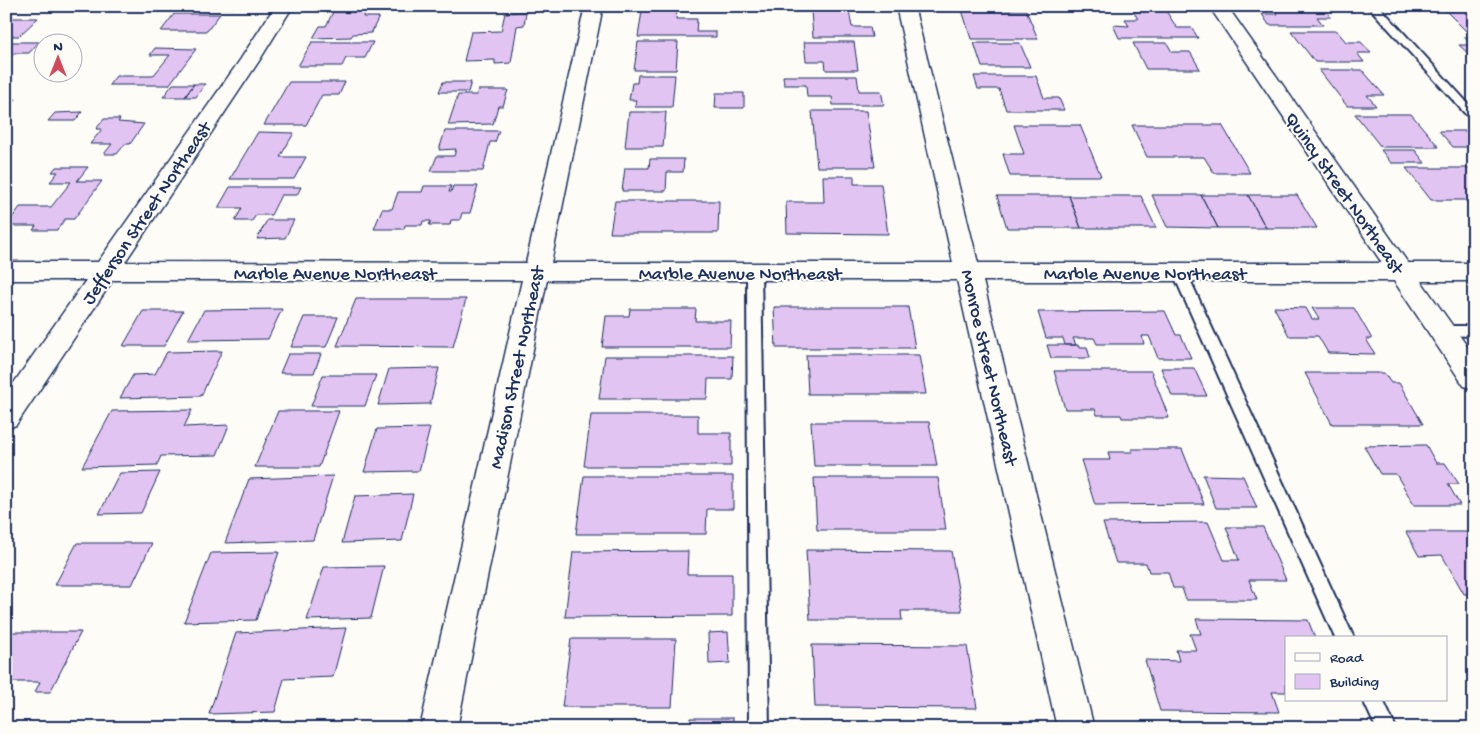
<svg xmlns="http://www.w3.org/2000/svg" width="1480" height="734" font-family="'Gochi Hand',sans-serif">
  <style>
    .building { fill: #e2c4f2; stroke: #1b2f5e }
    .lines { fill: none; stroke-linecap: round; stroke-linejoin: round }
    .service-casing { stroke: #1b2f5e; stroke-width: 4 }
    .minor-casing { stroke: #1b2f5e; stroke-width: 3 }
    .service { fill: #fdfcf7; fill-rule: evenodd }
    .minor { fill: #fdfcf7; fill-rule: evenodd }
    .labels { text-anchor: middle; stroke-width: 4; stroke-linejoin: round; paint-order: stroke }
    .street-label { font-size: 19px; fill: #1b2f5e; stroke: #fdfcf7 }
  </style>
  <rect width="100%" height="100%" fill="#fdfcf7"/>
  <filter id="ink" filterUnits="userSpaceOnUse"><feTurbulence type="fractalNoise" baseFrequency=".02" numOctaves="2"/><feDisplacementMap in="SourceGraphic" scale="10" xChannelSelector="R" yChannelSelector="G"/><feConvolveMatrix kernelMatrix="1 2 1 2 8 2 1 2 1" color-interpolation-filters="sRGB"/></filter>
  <g filter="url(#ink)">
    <path class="building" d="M172,6H235L234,8H171Z
      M1272,6H1321L1331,17H1317L1323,25H1269L1262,14H1278Z
      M1441,6H1474V31H1466Z
      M962,10H1026L1038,39H971Z
      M642,11H677L676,19H697L696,32H716V37H638Z
      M811,11H849L852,27H870L872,37H813Z
      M1133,11H1166L1177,28H1192L1198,38H1119L1113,25L1129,26L1125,19H1138Z
      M333,12H365L363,17H379L371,33L353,34L351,37L313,38L320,26H326Z
      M526,12L524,25L517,26L511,63L495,64V60L464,61L471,32L501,31L505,13Z
      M174,14H220L207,31H161Z
      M10,18H38L19,36H6V22Z
      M1291,31H1337L1346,42H1361L1371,53H1357L1364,62H1315Z
      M1464,37H1474V59L1459,45H1471Z
      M6,42H39L29,53H14L10,58H6Z
      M312,42H373L365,58H346L342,66H298Z
      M638,42H678L676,70H634Z
      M804,42H854L858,70H826L825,61H806Z
      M974,43H1020L1030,67H982Z
      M1133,43H1167L1172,52H1190L1200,69H1146Z
      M155,48L196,49L169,85H109L116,76H153L170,55H150Z
      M1319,70H1362L1384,95H1367L1376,106H1347Z
      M638,75H675L672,107H635L636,100H629L632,83H637Z
      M783,76H857L859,91H881L884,105H833L832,97H807L806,85H784Z
      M974,76H1036L1044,98H1059L1064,110H1006L999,89H978Z
      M289,82H345L339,95H322L306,125H264Z
      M443,82H471L468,92H439Z
      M173,84H194L185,97H163Z
      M194,84H205L196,97H185Z
      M478,90H508L503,106H498L493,124L448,125L458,95H476Z
      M716,93H744V108H715Z
      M6,99H16L6,111Z
      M812,111H866L875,167H817Z
      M82,112L75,121H48L55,113Z
      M629,112H666L663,147H625Z
      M1355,114H1411L1439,147H1381Z
      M104,119H120L118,122L144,124L130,144H125L117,154H104L112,144H90L102,129H96Z
      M1014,125H1080L1101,176H1010L1003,154H1024Z
      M1132,125H1222L1250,173H1214L1204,157H1147Z
      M445,131H499L495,142H490L483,171H431L437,156H454L456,149L439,150Z
      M1439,131H1469L1474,136V147H1453Z
      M258,132L294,133L280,157H306L294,179H230Z
      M1381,150H1415L1425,163H1391Z
      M650,159H684L683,172H667L666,191H622L625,168H649Z
      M56,167H88L77,181H102L74,219H65L57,230H33L36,226H6L20,207H51L71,182H50L58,172H52Z
      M1406,168H1474V211L1465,200H1431Z
      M823,176H854V184H881L888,234L787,233L786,202H824Z
      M424,186H451L449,192H451L453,186H478L470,213H462L460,220H451L450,225H429L431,221H423L422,225H405L404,229H374L382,209H392L398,192H422Z
      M230,187H301L297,195H281L271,215H256L252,221H235L242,208H218Z
      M1152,195H1201L1218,228L1167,227Z
      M1201,195H1248L1266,228H1218Z
      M1248,195H1297L1317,228H1266Z
      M997,196H1069L1081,228H1007Z
      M1069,196H1141L1156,228H1081Z
      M615,201H719L718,233H610Z
      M267,220H294L285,238L257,239Z
      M356,299H466L453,347L337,346Z
      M774,307H908L915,348H776Z
      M1274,307L1306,308L1312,319H1319L1312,308H1354L1372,339H1366L1375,354L1328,353L1318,336H1289Z
      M282,309L268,339L188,340L204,310Z
      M630,309H696L695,321H731L730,347H602L606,316H629Z
      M143,311H183L164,346H123Z
      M1165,311L1176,335H1181L1191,358H1158L1149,336H1142L1144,344H1097L1094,338H1073L1076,345H1065L1063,338H1046L1038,312Z
      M304,317H338L326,347H291Z
      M1047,345H1078V347H1087L1090,358H1051Z
      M222,351L201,396L120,398L133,375L155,374L167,352Z
      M288,354H321L314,373H280Z
      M806,355H919L926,394H808Z
      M605,356H733L732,379H708L707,399H599Z
      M439,368L430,404L378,405L389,369Z
      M1161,368H1194L1207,396H1172Z
      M1054,371H1151L1169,418H1122L1121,415H1097L1095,409H1065Z
      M1305,373H1384L1391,383H1399L1423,424H1332Z
      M323,375H376L365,406H311Z
      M192,410L184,427L229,425L217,455L161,456L157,465L82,467L112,411Z
      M278,411H339L319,467H255Z
      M591,415H698V433H731V466H584Z
      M811,422H929L937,466H814Z
      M430,428L419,471L364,472L377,429Z
      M1426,445L1436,463H1445L1459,484H1448L1460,505H1414L1396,474H1380L1364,446Z
      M1131,449H1182L1204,504L1095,505L1081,460H1110L1108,452H1133Z
      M160,472L141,513L99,514L120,473Z
      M1203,475L1243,476L1257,508H1216Z
      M333,476L313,540L225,543L249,479Z
      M584,476H733V509H707L706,534H576Z
      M814,478H938L946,530H817Z
      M413,494L402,541L342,543L355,496Z
      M1208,522L1224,560H1239L1226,527H1263L1286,580H1249L1257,600H1186L1182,588H1173L1168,572H1149L1146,563H1116L1103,523Z
      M1406,532H1474V594H1464L1442,555L1419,556Z
      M77,543H152L132,585H55Z
      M806,550L951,551L962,611H901L902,620H810Z
      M688,551L687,574H732V616L565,617L573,552Z
      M279,552L256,620L184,622L211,553Z
      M384,566L371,618L307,620L324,567Z
      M1196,619L1308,620L1315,638H1286V692H1272L1279,712L1160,711L1145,660L1179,661L1176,650H1196L1190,634H1201Z
      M346,628L333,677L284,679L275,712L209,714L236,633Z
      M6,632H81L50,692H35L40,682H6Z
      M728,632L730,663L709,664L708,633Z
      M571,639H676L672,707H562Z
      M812,645L967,646L977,708L815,707Z
      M690,718H733V728H690Z
      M6,725H93L92,728H6Z
      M796,727L912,728H796Z"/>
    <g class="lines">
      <g class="service-casing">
        <path id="service" d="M1368,6H1379L1474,110V120L1470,119Z
          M754,266L759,268L761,271L769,728H749L747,271L749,268Z
          M1179,266L1184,268L1186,271L1354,638H1335L1172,271L1174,268Z
          M1442,326H1474V336L1437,335L1435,331L1437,327Z
          M1363,700H1383L1396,728H1376Z"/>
      </g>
      <g class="minor-casing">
        <path id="minor" d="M275,6H293L259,61L125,262L526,263L585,6H603L551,263H953L896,6H914L978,263H1382L1209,6H1227L1408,263H1474V281H1421L1474,356V389L1464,386L1394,281H983L1094,728H1057L957,280H547L457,728H420L522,280H113L16,425L6,429V394L86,280H6V262H98L240,60Z"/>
      </g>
      <use href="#service" class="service"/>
      <use href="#minor" class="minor"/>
    </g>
  </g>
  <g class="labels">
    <g class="street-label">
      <text transform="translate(1346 192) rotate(55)" y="7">Quincy Street Northeast</text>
      <text transform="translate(145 212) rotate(-56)" y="7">Jefferson Street Northeast</text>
      <text x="335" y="279">Marble Avenue Northeast</text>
      <text x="740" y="279">Marble Avenue Northeast</text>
      <text x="1145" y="279">Marble Avenue Northeast</text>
      <text transform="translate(515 367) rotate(-78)" y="7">Madison Street Northeast</text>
      <text transform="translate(991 367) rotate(77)" y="7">Monroe Street Northeast</text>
    </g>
  </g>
  <rect width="1480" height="734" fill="none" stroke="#fdfcf7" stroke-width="25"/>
  <rect x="12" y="12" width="1455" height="709" fill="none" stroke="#1b2f5e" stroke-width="2" filter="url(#ink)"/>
  <rect x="1285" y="636" width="162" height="65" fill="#fdfcf7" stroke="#a3aaba"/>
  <rect x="1295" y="653" width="25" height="8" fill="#fdfcf7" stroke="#a3aaba"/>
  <text x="1330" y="662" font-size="15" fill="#1b2f5e">Road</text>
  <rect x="1295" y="674" width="25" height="15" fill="#e2c4f2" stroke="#a3aaba"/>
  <text x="1330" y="686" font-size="15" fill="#1b2f5e">Building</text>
  <g transform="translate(58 58)"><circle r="24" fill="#fdfcf7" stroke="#a3aaba"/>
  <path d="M0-4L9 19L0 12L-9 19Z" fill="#d1495b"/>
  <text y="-8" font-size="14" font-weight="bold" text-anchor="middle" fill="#1b2f5e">N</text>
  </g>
</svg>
